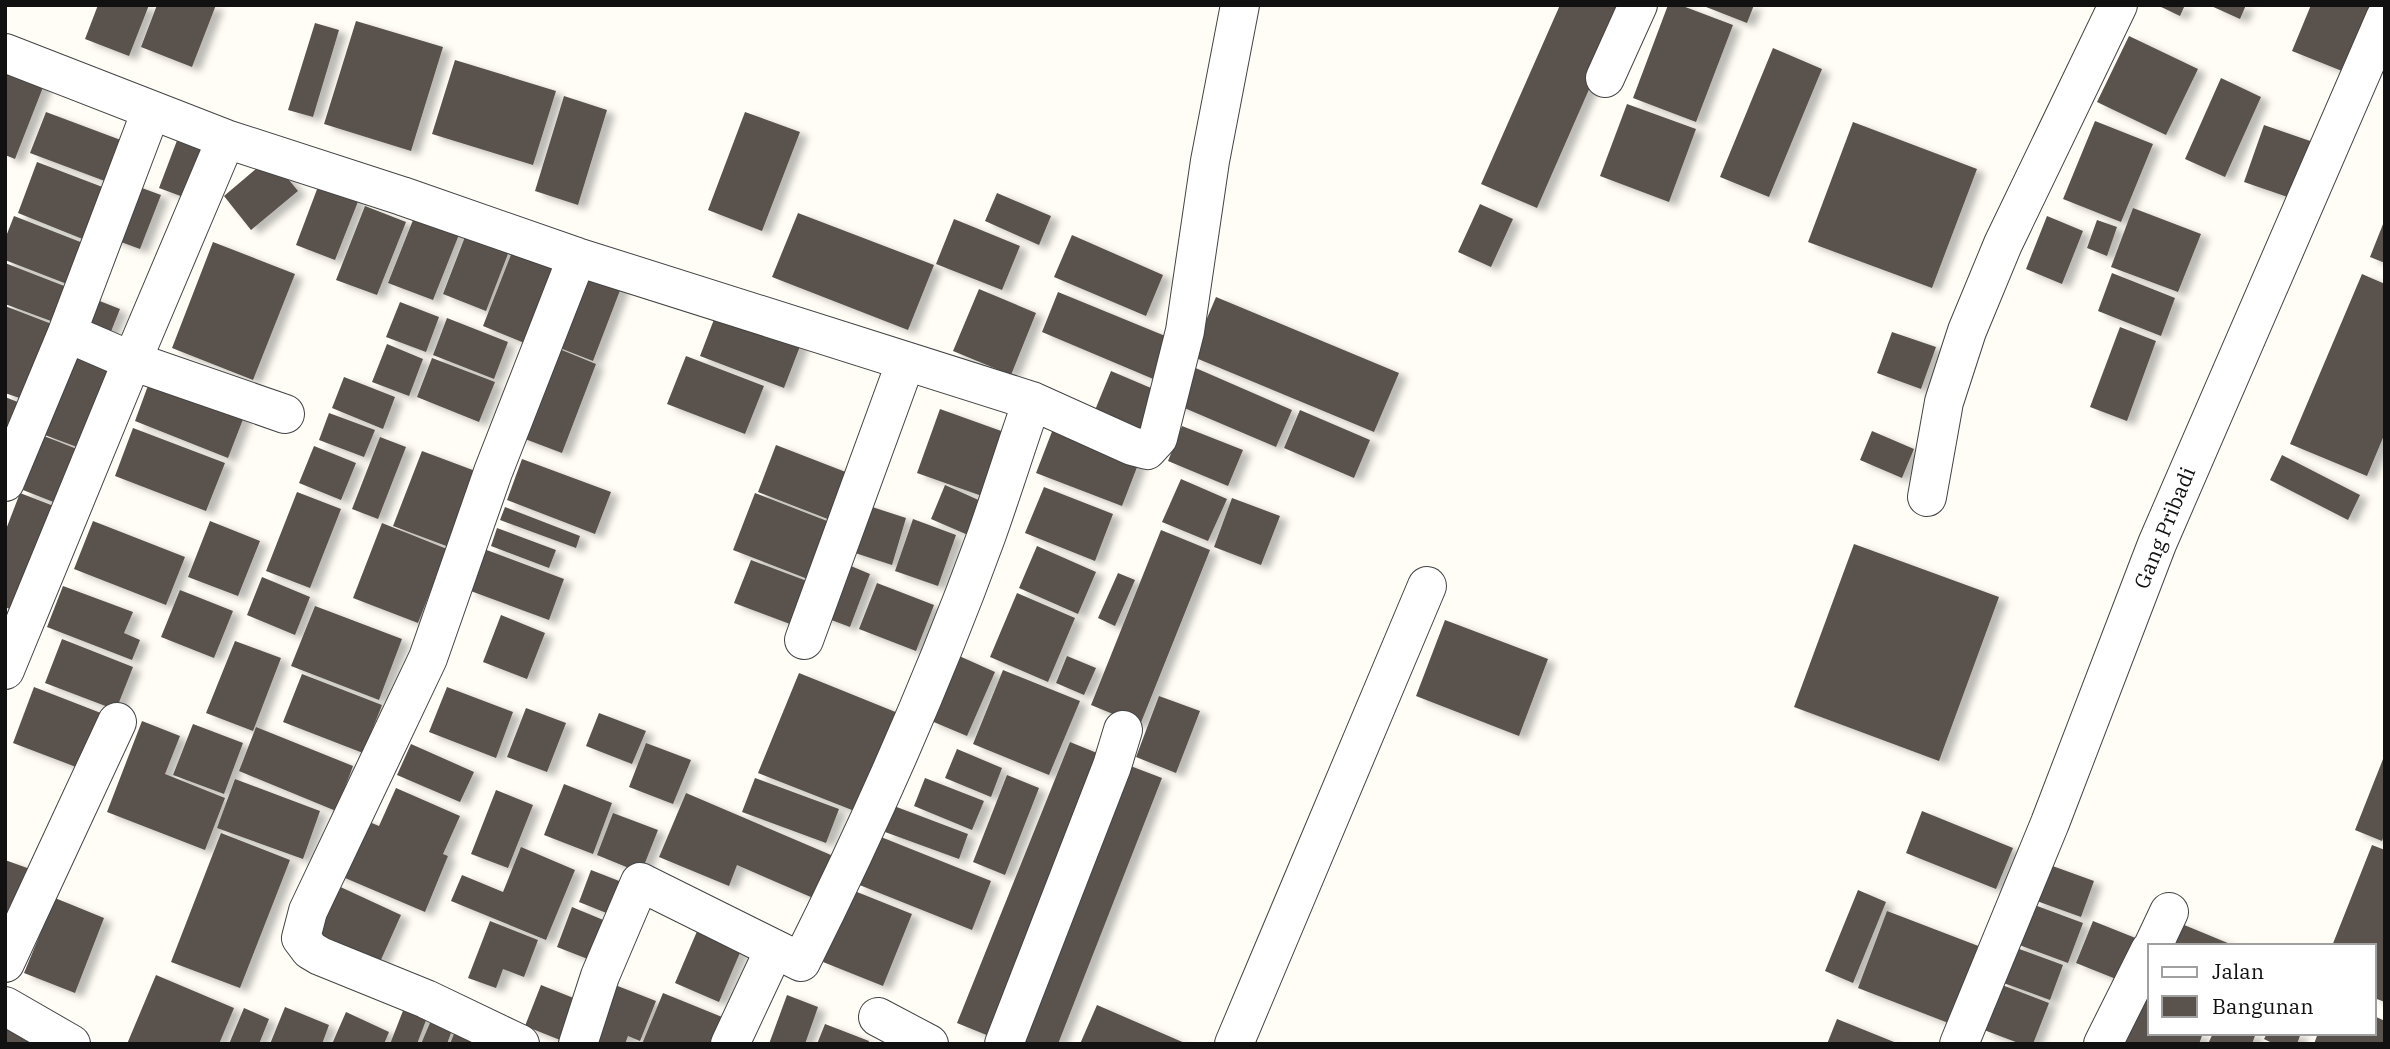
<svg xmlns="http://www.w3.org/2000/svg" width="2390" height="1049" font-family="'IBM Plex Serif',serif">
  <style>
    .building { fill: #5a524d; filter: url(#shadow) }
    .lines { fill: none; stroke-linecap: round; stroke-linejoin: round }
    .minor-casing { stroke: #444; stroke-width: 40 }
    .minor { stroke: #fff; stroke-width: 38 }
    .labels { text-anchor: middle; stroke-width: 7; stroke-linejoin: round; paint-order: stroke }
    .street-label { font-size: 21px; fill: #111; stroke: #fff }
  </style>
  <defs>
    <filter id="shadow"><feDropShadow dx="8" dy="4.5" stdDeviation="3.5" flood-color="#0004"/></filter>
  </defs>
  <rect width="100%" height="100%" fill="#fffdf5"/>
  <path class="building" d="M98,5H149L129,56L85,39Z
    M157,5H216L192,67L141,47Z
    M1560,5H1626L1537,208L1481,184Z
    M1668,5H1680L1733,25L1696,122L1633,98Z
    M1701,5H1754L1747,23Z
    M2157,5H2185L2180,16Z
    M2209,5H2246L2240,19Z
    M2311,5H2375L2347,73L2292,51Z
    M356,21L443,47L411,151L324,124Z
    M315,23L339,30L313,117L288,110Z
    M2129,36L2198,69L2166,135L2097,102Z
    M1773,48L1822,69L1769,197L1720,177Z
    M455,60L556,91L533,165L432,134Z
    M5,61L47,77L15,159L5,155Z
    M2221,78L2261,97L2225,177L2185,159Z
    M564,96L607,110L578,205L535,191Z
    M1627,104L1696,129L1669,202L1600,176Z
    M46,112L126,142L110,183L30,153Z
    M745,112L800,132L762,231L708,210Z
    M2095,121L2153,144L2121,222L2063,199Z
    M1853,122L1977,169L1932,288L1808,242Z
    M2264,125L2316,143L2296,200L2244,182Z
    M181,130L216,143L194,201L159,188Z
    M270,157L298,191L251,230L224,196Z
    M37,162L105,188L85,240L18,213Z
    M131,184L161,195L140,249L110,238Z
    M319,184L359,199L335,260L296,245Z
    M997,193L1051,216L1039,245L985,221Z
    M1480,204L1513,219L1491,267L1458,252Z
    M365,206L406,222L377,295L336,280Z
    M2133,208L2201,234L2178,292L2111,267Z
    M417,210L462,227L433,300L388,283Z
    M798,213L934,265L908,330L772,277Z
    M14,216L83,243L67,284L5,260V239Z
    M2047,216L2083,231L2062,284L2026,269Z
    M954,219L1020,246L1002,290L936,264Z
    M2385,219V263L2370,257Z
    M2097,220L2117,227L2107,256L2087,248Z
    M468,229L511,246L486,311L443,294Z
    M1072,235L1163,275L1146,316L1054,277Z
    M213,242L295,274L253,380L172,348Z
    M516,242L567,262L534,347L483,326Z
    M578,262L624,280L593,361L547,343Z
    M5,263L72,289L59,324L5,304Z
    M2112,273L2175,298L2161,336L2098,311Z
    M2362,274L2385,284V433L2367,476L2290,444Z
    M979,289L1036,313L1011,375L953,351Z
    M1058,292L1175,340L1158,381L1042,332Z
    M87,296L120,309L106,344L73,331Z
    M1216,297L1399,373L1374,432L1191,356Z
    M400,302L439,317L426,352L386,337Z
    M5,306L57,326L28,401L5,393Z
    M718,309L802,341L784,388L700,356Z
    M447,318L508,342L494,379L433,355Z
    M2120,327L2156,341L2127,421L2090,407Z
    M1892,332L1936,347L1921,389L1877,373Z
    M387,344L423,359L409,396L372,382Z
    M552,346L596,364L562,453L517,436Z
    M75,350L117,366L85,450L42,434Z
    M686,356L764,386L745,434L667,404Z
    M432,358L495,382L479,422L417,397Z
    M1191,366L1292,410L1276,447L1175,404Z
    M1111,371L1165,394L1147,437L1093,415Z
    M153,372L247,409L228,458L135,421Z
    M344,377L395,397L383,429L332,408Z
    M5,397L28,406L5,456Z
    M940,409L1004,432L982,496L917,473Z
    M1300,410L1370,440L1354,478L1284,448Z
    M329,413L375,430L364,457L319,440Z
    M1182,426L1243,450L1228,486L1168,461Z
    M133,428L225,463L206,511L115,476Z
    M1053,429L1139,462L1122,506L1036,473Z
    M1872,431L1914,449L1902,478L1860,460Z
    M44,436L87,453L66,507L23,490Z
    M380,437L406,447L378,519L352,509Z
    M776,445L856,476L838,523L758,492Z
    M314,446L356,463L341,500L299,483Z
    M422,451L478,472L449,547L393,526Z
    M2282,455L2360,495L2348,520L2270,480Z
    M522,459L611,492L595,534L507,500Z
    M1181,479L1227,499L1208,541L1162,522Z
    M945,485L983,502L968,535L931,519Z
    M1044,487L1113,514L1095,561L1025,533Z
    M297,492L341,509L310,588L266,571Z
    M20,493L64,510L23,614L5,607V532Z
    M755,493L840,526L818,583L733,550Z
    M1232,498L1280,516L1261,565L1214,547Z
    M863,504L906,518L892,565L849,551Z
    M505,507L580,536L576,548L500,520Z
    M913,519L956,535L938,586L895,571Z
    M93,521L185,557L166,605L74,569Z
    M210,521L260,541L238,596L188,577Z
    M382,523L447,549L418,623L353,598Z
    M497,528L556,550L549,568L491,546Z
    M1161,530L1210,550L1140,725L1091,705Z
    M1854,544L1999,597L1939,761L1794,707Z
    M1037,546L1096,572L1078,614L1019,588Z
    M484,549L564,579L549,620L468,590Z
    M751,560L815,584L798,627L734,603Z
    M839,561L870,574L850,627L818,615Z
    M1118,573L1135,580L1115,626L1098,618Z
    M262,577L310,597L295,635L247,615Z
    M877,583L934,605L916,651L859,629Z
    M63,586L133,612L124,633L140,640L132,660L47,627Z
    M180,590L233,611L214,658L161,637Z
    M1017,593L1075,618L1048,682L990,657Z
    M315,606L402,639L379,700L291,666Z
    M501,615L545,633L527,679L483,662Z
    M1445,620L1548,659L1519,736L1416,696Z
    M62,639L133,667L116,710L45,683Z
    M235,641L281,658L253,731L206,713Z
    M957,655L995,672L967,736L929,720Z
    M1067,656L1096,668L1084,695L1056,683Z
    M1003,670L1080,701L1049,775L973,744Z
    M799,673L898,713L857,812L758,773Z
    M302,674L382,705L363,753L283,722Z
    M34,687L106,715L84,770L13,743Z
    M447,687L513,712L496,758L429,732Z
    M1159,696L1200,711L1176,773L1136,757Z
    M526,708L566,723L547,772L507,757Z
    M599,713L646,731L632,764L586,746Z
    M142,721L180,736L165,774L225,798L205,850L107,812Z
    M193,724L243,743L224,794L173,775Z
    M256,727L353,766L336,811L239,771Z
    M1070,742L1102,755L989,1036L957,1023Z
    M646,743L691,760L673,804L629,787Z
    M411,744L474,772L460,802L397,775Z
    M957,749L1002,768L991,797L945,778Z
    M2385,754V833L2382,841L2355,830Z
    M1120,762L1162,778L1058,1044H1026L1013,1039Z
    M1007,775L1039,788L1005,875L973,862Z
    M755,778L839,809L826,843L742,812Z
    M925,778L984,801L972,830L914,806Z
    M235,779L320,811L303,859L217,828Z
    M564,784L612,803L593,854L544,835Z
    M396,788L460,816L443,854L448,856L425,912L331,872L355,816L379,826Z
    M496,790L533,805L508,868L471,854Z
    M686,793L838,858L820,901L737,865L729,886L659,857Z
    M894,806L968,834L959,859L885,832Z
    M1922,811L2013,848L1996,889L1906,853Z
    M613,813L658,830L641,873L597,855Z
    M221,833L290,860L240,988L171,962Z
    M876,835L991,881L972,930L857,884Z
    M2372,845L2385,850V1002L2374,998V946H2332Z
    M521,847L575,870L546,940L451,901L462,875L503,892Z
    M5,860L30,869L13,913L5,910Z
    M2047,864L2094,881L2081,917L2034,900Z
    M591,870L632,886L619,918L579,902Z
    M334,884L401,915L380,962L313,931Z
    M852,890L912,914L883,986L823,962Z
    M1858,890L1886,902L1853,983L1825,971Z
    M55,898L104,918L75,993L24,973Z
    M2029,903L2083,923L2068,963L2014,943Z
    M572,907L613,924L598,963L557,947Z
    M1887,911L1981,947L1951,1024L1858,988Z
    M490,921L538,940L524,977L503,969L496,988L468,978Z
    M2093,921L2143,941L2126,983L2076,963Z
    M2177,922L2235,946H2168Z
    M698,929L742,948L719,1002L675,983Z
    M2011,946L2063,965L2050,1000L1998,981Z
    M156,975L234,1008L219,1044H127Z
    M610,983L656,1001L640,1041L628,1036L625,1044H586Z
    M541,985L581,1001L565,1042L525,1026Z
    M2002,985L2049,1003L2033,1044H2021L1984,1030Z
    M663,993L722,1017L711,1044H642Z
    M787,995L818,1007L805,1044H769Z
    M2140,997L2150,1000V1033H2203L2199,1044H2124Z
    M408,998L431,1007L417,1044H390Z
    M1097,1005L1187,1044H1080Z
    M285,1007L329,1025L322,1044H270Z
    M244,1008L269,1019L259,1044H229Z
    M435,1011L456,1019L447,1044H421Z
    M346,1012L389,1032L384,1044H332Z
    M2374,1016L2385,1021V1044H2314L2318,1033H2374Z
    M1837,1019L1899,1044H1827Z
    M459,1021L479,1044H450Z
    M5,1024L55,1044H5Z
    M825,1024L869,1041L868,1044H817Z
    M2213,1033H2256L2252,1044H2208Z
    M2267,1033H2301L2297,1044H2274L2264,1039Z"/>
  <g class="lines">
    <g class="minor-casing">
      <path id="minor" d="M5,53L226,139L402,196L577,257L1032,401L1132,446L1147,450L1158,438L1185,331L1210,161L1240,5
        M1605,78L1638,5
        M67,333L151,111
        M5,482L67,333L132,361L226,139
        M1927,497L1944,402L1967,331L2003,244L2118,5
        M804,640L906,361
        M5,670L132,361L285,414
        M2153,946L2169,912
        M5,963L117,722
        M5,1006L71,1044
        M878,1017L929,1044
        M520,1044L426,999L320,956L310,950L301,938L308,911L428,658L493,472L577,257
        M578,1044L600,976L640,882L801,962C870,824 933,682 986,537C1002,492 1016,447 1032,401
        M730,1044L774,950
        M1004,1044L1112,766L1123,730
        M1234,1044L1427,586
        M1959,1044L2050,823L2157,544L2385,18
        M2103,1044L2150,950"/>
    </g>
    <use href="#minor" class="minor"/>
  </g>
  <g class="labels">
    <g class="street-label">
      <text transform="translate(2165 528) rotate(-68)" y="7">Gang Pribadi</text>
    </g>
  </g>
  <rect width="2390" height="1049" fill="none" stroke="#111111" stroke-width="14"/>
  <rect x="2148" y="944" width="228" height="91" fill="#ffffff" stroke="#a0a0a0" stroke-width="2"/>
  <rect x="2162" y="967" width="35" height="10" fill="#ffffff" stroke="#a0a0a0" stroke-width="2"/>
  <text x="2212" y="979" font-size="21" fill="#111111">Jalan</text>
  <rect x="2162" y="996" width="35" height="21" fill="#5a524d" stroke="#a0a0a0" stroke-width="2"/>
  <text x="2212" y="1014" font-size="21" fill="#111111">Bangunan</text>
</svg>
